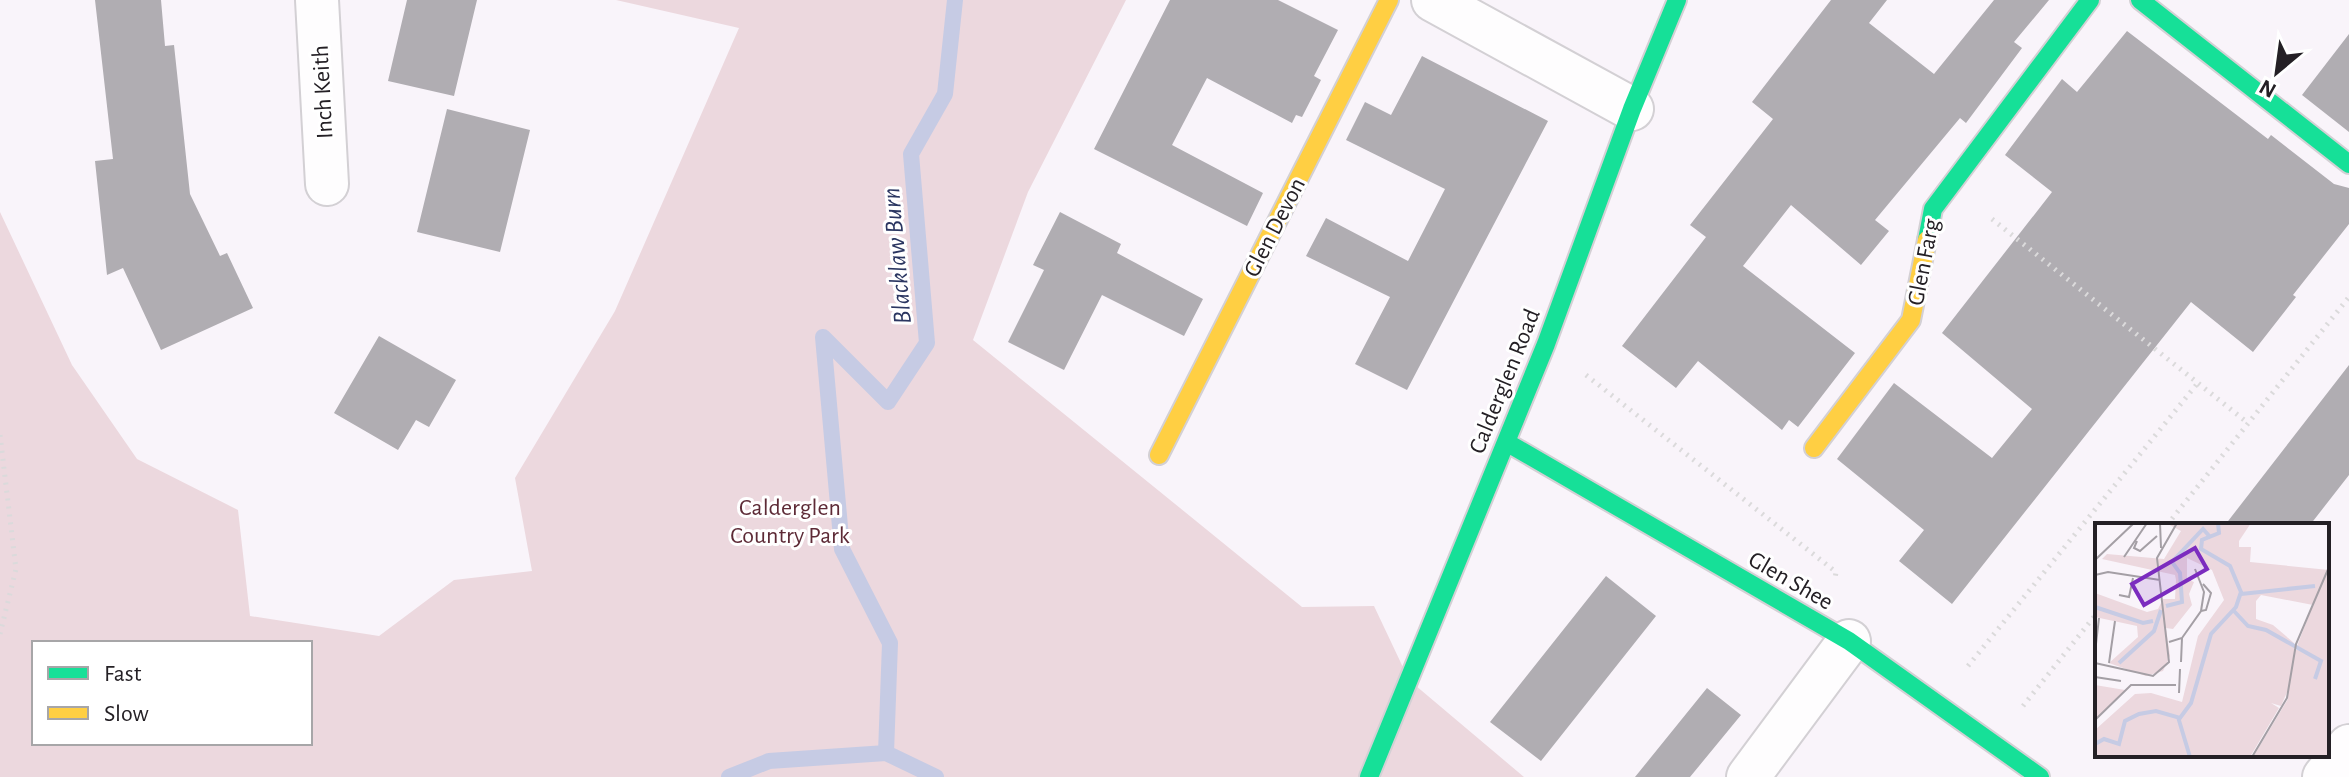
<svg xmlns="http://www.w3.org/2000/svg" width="2349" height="777" font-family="'Alegreya Sans',sans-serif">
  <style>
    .green { fill: #ecd8de; fill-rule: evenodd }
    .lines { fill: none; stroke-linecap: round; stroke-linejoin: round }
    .stream { stroke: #c6cbe4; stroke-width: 16 }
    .building { fill: #b0adb2 }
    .street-casing { stroke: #d3d0d4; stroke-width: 46 }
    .fast-casing { stroke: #d3d0d4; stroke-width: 22 }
    .slow-casing { stroke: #d3d0d4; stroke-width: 22 }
    .path { stroke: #dbdadb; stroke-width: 5; stroke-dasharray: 2 6; stroke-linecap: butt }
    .street { stroke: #fefdfe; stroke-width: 42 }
    .fast { stroke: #16e098; stroke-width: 18 }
    .slow { stroke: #ffcf43; stroke-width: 18 }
    .labels { text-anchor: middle; stroke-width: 6; stroke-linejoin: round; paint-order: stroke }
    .street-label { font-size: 24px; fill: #242025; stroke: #fff }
    .park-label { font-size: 24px; fill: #5d2a36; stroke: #fff }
    .water-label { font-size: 26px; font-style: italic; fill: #2b3661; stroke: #fff }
    .inset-river { fill: none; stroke: #c6cbe4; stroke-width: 4 }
    .inset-road { fill: none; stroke: #a49fa5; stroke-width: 2 }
    .view { fill: #7b2cbf; fill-opacity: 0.15; stroke: #7b2cbf; stroke-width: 4 }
    .inset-edge { fill: none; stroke: #242025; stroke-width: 4 }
  </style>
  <rect width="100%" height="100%" fill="#f9f4fa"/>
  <path class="green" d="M616,0H1126L1028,192L973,340L1302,607L1374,606L1409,680L1524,777H0V212L72,365L137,459L238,510L250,616L379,636L454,580L532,571L515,478L615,311L739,28ZM34,643H310V743H34Z"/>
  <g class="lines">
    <path class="stream" d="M886,753L936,777
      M729,777L769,761L886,753L890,643L842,549L823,337L888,402L927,343L911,154L945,94L955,0"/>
  </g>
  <path class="building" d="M95,0H161L165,46L174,45L190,194L220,256L227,253L253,308L161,350L123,268L107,275L95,161L113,159Z
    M407,0H477L454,96L388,81Z
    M1170,0H1278L1338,30L1314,76L1321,80L1302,117L1296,115L1292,123L1207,78L1172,145L1263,193L1247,226L1094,149Z
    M1831,0H1887L1869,23L1934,74L1994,0H2049L2014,42L2022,48L1966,123L1960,118L1875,220L1889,231L1861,265L1791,205L1743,266L1855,353L1798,427L1789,420L1782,430L1698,361L1676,388L1622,346L1706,237L1690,225L1773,119L1752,102Z
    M2127,31L2268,139L2271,135L2334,184L2349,188V224L2293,295L2296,297L2253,352L2191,302L1952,604L1899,561L1924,530L1837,459L1894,383L1992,458L2032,409L1942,333L2052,192L2005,155L2062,79L2077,92Z
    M2349,34V132L2302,95Z
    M1422,56L1548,121L1407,390L1355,364L1390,297L1306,256L1326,218L1408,261L1445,189L1346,140L1365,102L1391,115Z
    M447,109L530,130L500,252L417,232Z
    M1060,212L1121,244L1117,253L1203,299L1184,336L1102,295L1064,370L1008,342L1044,270L1033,265Z
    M379,336L456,380L429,427L416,420L398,450L334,413Z
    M2349,365V475L2310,525H2225Z
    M1606,576L1656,616L1541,761L1490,722Z
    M1707,688L1741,715L1690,777H1635Z"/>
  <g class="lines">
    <g class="street-casing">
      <path id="street" d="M317,0L327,184
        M1433,0L1632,109
        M1748,777L1849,641
        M2324,777L2349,746"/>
    </g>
    <g class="fast-casing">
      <path id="fast" d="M2140,0L2349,164
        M1927,240L1933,209L2090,0
        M1506,442L1849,641L2040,777
        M1369,777L1546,344L1632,109L1677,0"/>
    </g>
    <g class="slow-casing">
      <path id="slow" d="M1814,448L1911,320L1927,240
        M1159,455L1389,0"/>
    </g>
    <path class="path" d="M1992,219L2248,423
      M1586,375L1836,572L1835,579
      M0,435L16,569L0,634
      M2167,525L2349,297
      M1968,666L2197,384
      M2023,706L2097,613"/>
    <use href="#street" class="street"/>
    <use href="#fast" class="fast"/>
    <use href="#slow" class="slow"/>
  </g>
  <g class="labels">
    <g class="street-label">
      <text transform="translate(322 92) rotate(-93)" y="8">Inch Keith</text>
      <text transform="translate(1274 227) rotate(-63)" y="8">Glen Devon</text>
      <text transform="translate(1923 262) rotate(-79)" y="8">Glen Farg</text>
      <text transform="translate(1504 381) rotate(-68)" y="8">Calderglen Road</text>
      <text transform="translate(1791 580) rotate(30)" y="8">Glen Shee</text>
    </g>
    <g class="park-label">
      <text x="790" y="515">Calderglen<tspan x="790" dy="28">Country Park</tspan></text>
    </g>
    <g class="water-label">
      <text transform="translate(896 256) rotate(-95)" y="9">Blacklaw Burn</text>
    </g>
  </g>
  <g transform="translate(2095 523)">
    <rect width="234" height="234" fill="#f9f4fa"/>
    <path d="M71,0H156L144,18V24H156L155,39L234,47V234H158L193,176V167L186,183L176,180L184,185L155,234H0V207L40,171L56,170L87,179L103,113L129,77L117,47L92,35V56L99,59L94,71L97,82L78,106L71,105L75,133L68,148L51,153L14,140L43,114L42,103L0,94V70L52,89L63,86L68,76H80L81,57L80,52L7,36L12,31L69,36L86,8ZM166,72L218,82L202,123L213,130L199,126V120L178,102L161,96V78ZM0,162L30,167L0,197Z" fill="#ecd8de" fill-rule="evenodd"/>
    <path class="inset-river" d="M146,71L220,63M71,83L87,79L85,50L77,39L108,6L116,15M0,84L48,100L58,98M138,87L153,103L171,107L226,138L220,156M24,140L59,108L66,87M83,194L95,234M0,221L9,216L24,221L30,198L44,191L61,188L85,195L96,180L116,111L141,84L146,69L135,43L106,26L107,17L124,10L123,0"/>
    <path class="inset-road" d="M65,0L66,25M42,18L39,25L45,28L62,13M29,34L52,0M0,37L39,0M0,52L13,49L65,57M24,72L34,74L38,55M106,88L111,87L116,70L108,61M74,119L87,115L106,88L109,69L100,46M1,121L4,95M86,139L87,115M0,140L58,153L74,139L62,35L82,0M14,140L20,98M0,154L26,158M84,170L85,146M0,197L36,162H81M157,234L192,175L201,121L234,44"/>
    <path class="view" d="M100,25L112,46L49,82L37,61Z"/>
    <rect width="234" height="234" class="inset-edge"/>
  </g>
  <rect x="32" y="641" width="280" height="104" fill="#ffffff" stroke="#a7a6a8" stroke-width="2"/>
  <rect x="48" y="667" width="40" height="12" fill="#16e098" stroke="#a7a6a8" stroke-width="2"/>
  <text x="104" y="681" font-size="24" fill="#242025">Fast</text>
  <rect x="48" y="707" width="40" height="12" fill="#ffcf43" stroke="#a7a6a8" stroke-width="2"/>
  <text x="104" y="721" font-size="24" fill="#242025">Slow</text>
  <g transform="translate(2277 72) rotate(209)" stroke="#ffffff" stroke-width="6" paint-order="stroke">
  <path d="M0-6L14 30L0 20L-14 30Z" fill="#242025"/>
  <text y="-12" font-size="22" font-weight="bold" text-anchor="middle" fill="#242025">N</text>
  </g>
</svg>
